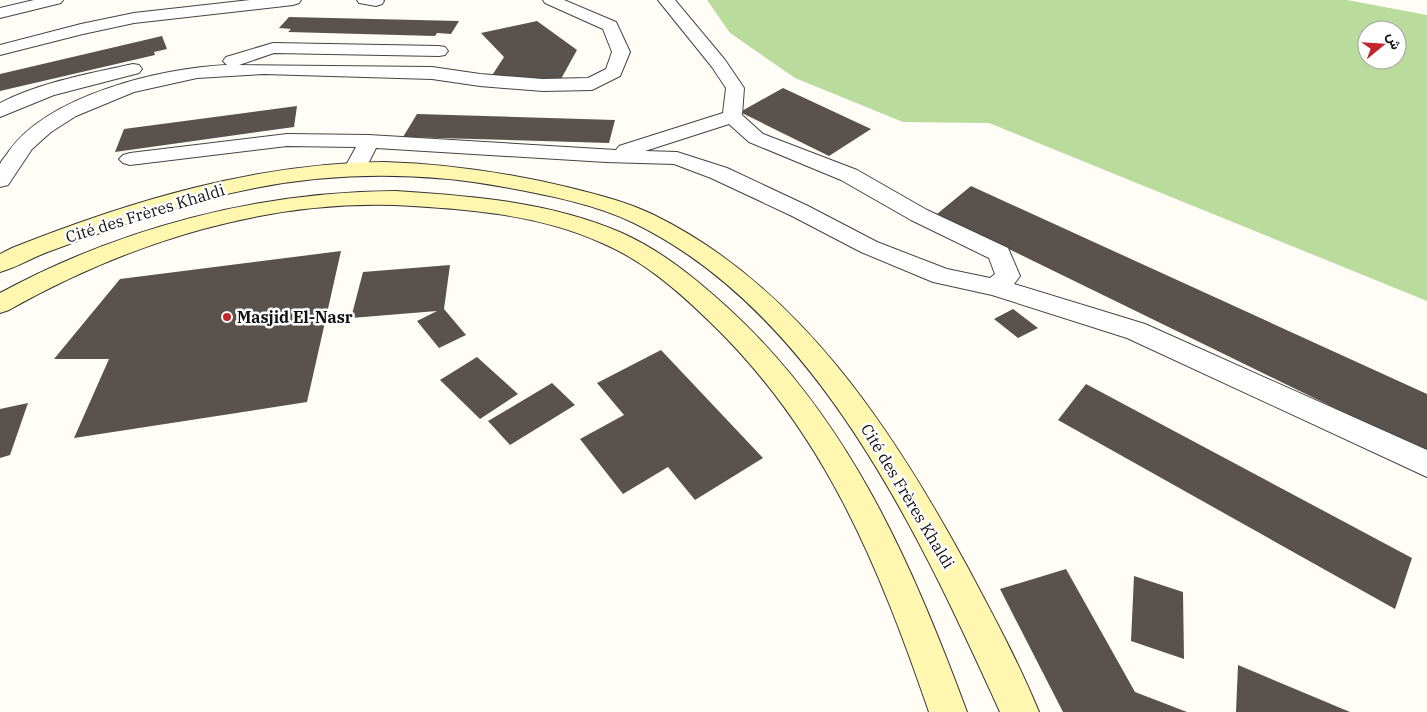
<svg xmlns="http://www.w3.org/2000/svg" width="1427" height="712" font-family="'IBM Plex Serif',Vazirmatn,serif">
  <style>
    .forest { fill: #b9dc9c; fill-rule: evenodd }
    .building { fill: #5a524d }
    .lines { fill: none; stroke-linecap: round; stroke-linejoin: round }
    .minor-casing { stroke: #444; stroke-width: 2 }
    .secondary-casing { stroke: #333; stroke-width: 2 }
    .minor { fill: #fff; fill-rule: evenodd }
    .secondary { fill: #fff6b0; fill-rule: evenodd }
    .poi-dot { fill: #c4262e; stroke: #fff; stroke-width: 2 }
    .labels { text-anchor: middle; stroke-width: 5; stroke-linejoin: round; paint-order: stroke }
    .street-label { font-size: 16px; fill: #111; stroke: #fff }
    .poi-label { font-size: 16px; font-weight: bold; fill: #111; stroke: #fff; text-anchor: start }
  </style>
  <rect width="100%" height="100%" fill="#fffdf5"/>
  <path class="forest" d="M707,0H1347L1427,15V301L989,123L903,122L795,78L730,33ZM1367,30H1397V60H1367Z"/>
  <path class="building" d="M289,17L459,21L451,34L437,33L435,36L288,32L291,29L279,28Z
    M537,21L577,50L561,79L491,77L504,57L481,33Z
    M162,36L167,49L154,52L155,55L0,91V74Z
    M783,88L871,129L829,156L740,112Z
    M297,106L294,127L115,152L124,129Z
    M417,114L615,120L609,143L403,137Z
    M971,186L1427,394V453L937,214Z
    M341,251L307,402L74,438L109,359H54L120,279Z
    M450,265L444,309L466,335L439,348L417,321L437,311L351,318L363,272Z
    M1013,309L1038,328L1018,338L994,319Z
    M661,350L763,458L695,500L668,467L623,494L580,439L624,415L597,383Z
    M477,357L518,394L480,419L440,380Z
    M552,383L575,405L510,445L488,421Z
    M1086,384L1412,558L1395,609L1058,420Z
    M28,403L10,455L0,458V409Z
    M1066,569L1135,692L1187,712H1063L1000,589Z
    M1134,576L1183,592L1184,659L1131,641Z
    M1238,665L1350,712H1236Z"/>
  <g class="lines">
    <g class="minor-casing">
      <path id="minor" d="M34,0H63L61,3L0,18V8Z
        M250,0H301L299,3L293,5L134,23L83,34L0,55V45L81,24L134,13Z
        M357,0H383L384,1L382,4L376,6L359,3Z
        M543,0H564L616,22L630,52L620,76L592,90L543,91L480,86L432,79L264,74L197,78L134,92L76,116L51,132L32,149L8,185L0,187C0,180 0,170 0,164C2,159 7,155 9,151C49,95 161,68 227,65L223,61L226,57L273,43L439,46L445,47L448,51L445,55L439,56L274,53L239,65L432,67L480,74L543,79L588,78L606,69L612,52L603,29L545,3Z
        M658,0H675L725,60L744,88L742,115L763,134L857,170L927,210L1008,248L1020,276L1014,284L1145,324L1427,450V477L1127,338L992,295L933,282L861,252L792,216L711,178L674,164L606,162L376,148L363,174L355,175L347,174L344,169L356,147L287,146L130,165L123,163L119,159L123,155L130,153L287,134L369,135L616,150L619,146L723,113L726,88L712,67ZM729,124L749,142L841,180L911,220L989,258L995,274L990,278L947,269L877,242L808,206L727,168L677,152L645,151Z
        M133,64L139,65L142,69L139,73L54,95L0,117V103C41,82 88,74 133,64Z"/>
    </g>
    <g class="secondary-casing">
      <path id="secondary" d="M384,162C447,164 509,173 571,188C599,195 627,202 654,215C799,286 893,430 968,568C993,615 1019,663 1039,712H1000C920,536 817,312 634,223C594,204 548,195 504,187C421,172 338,172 255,188C186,201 119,226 53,250C35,256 18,267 0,272V254L12,248C130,201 256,163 384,162Z
        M396,191C472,196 551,202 622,233C662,251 695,278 728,308C849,419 911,561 967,712H929C878,564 824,431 709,321C677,290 644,261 602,243C542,216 478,210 413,206C272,197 131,241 9,310L0,313V293C122,227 258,192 396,191Z"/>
    </g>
    <use href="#minor" class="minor"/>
    <use href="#secondary" class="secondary"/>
  </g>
  <circle class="poi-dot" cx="227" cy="317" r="5"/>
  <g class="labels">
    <g class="street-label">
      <text transform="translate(145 213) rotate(-17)" y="6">Cité des Frères Khaldi</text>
      <text transform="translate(908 496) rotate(59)" y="6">Cité des Frères Khaldi</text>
    </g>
    <g class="poi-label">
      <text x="237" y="323">Masjid El-Nasr</text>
    </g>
  </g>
  <g transform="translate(1382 45) rotate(72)"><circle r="24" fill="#ffffff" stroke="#a0a0a0"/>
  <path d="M0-4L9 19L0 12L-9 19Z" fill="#c4262e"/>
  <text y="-8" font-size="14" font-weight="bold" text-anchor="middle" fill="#111111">ش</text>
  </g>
</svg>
